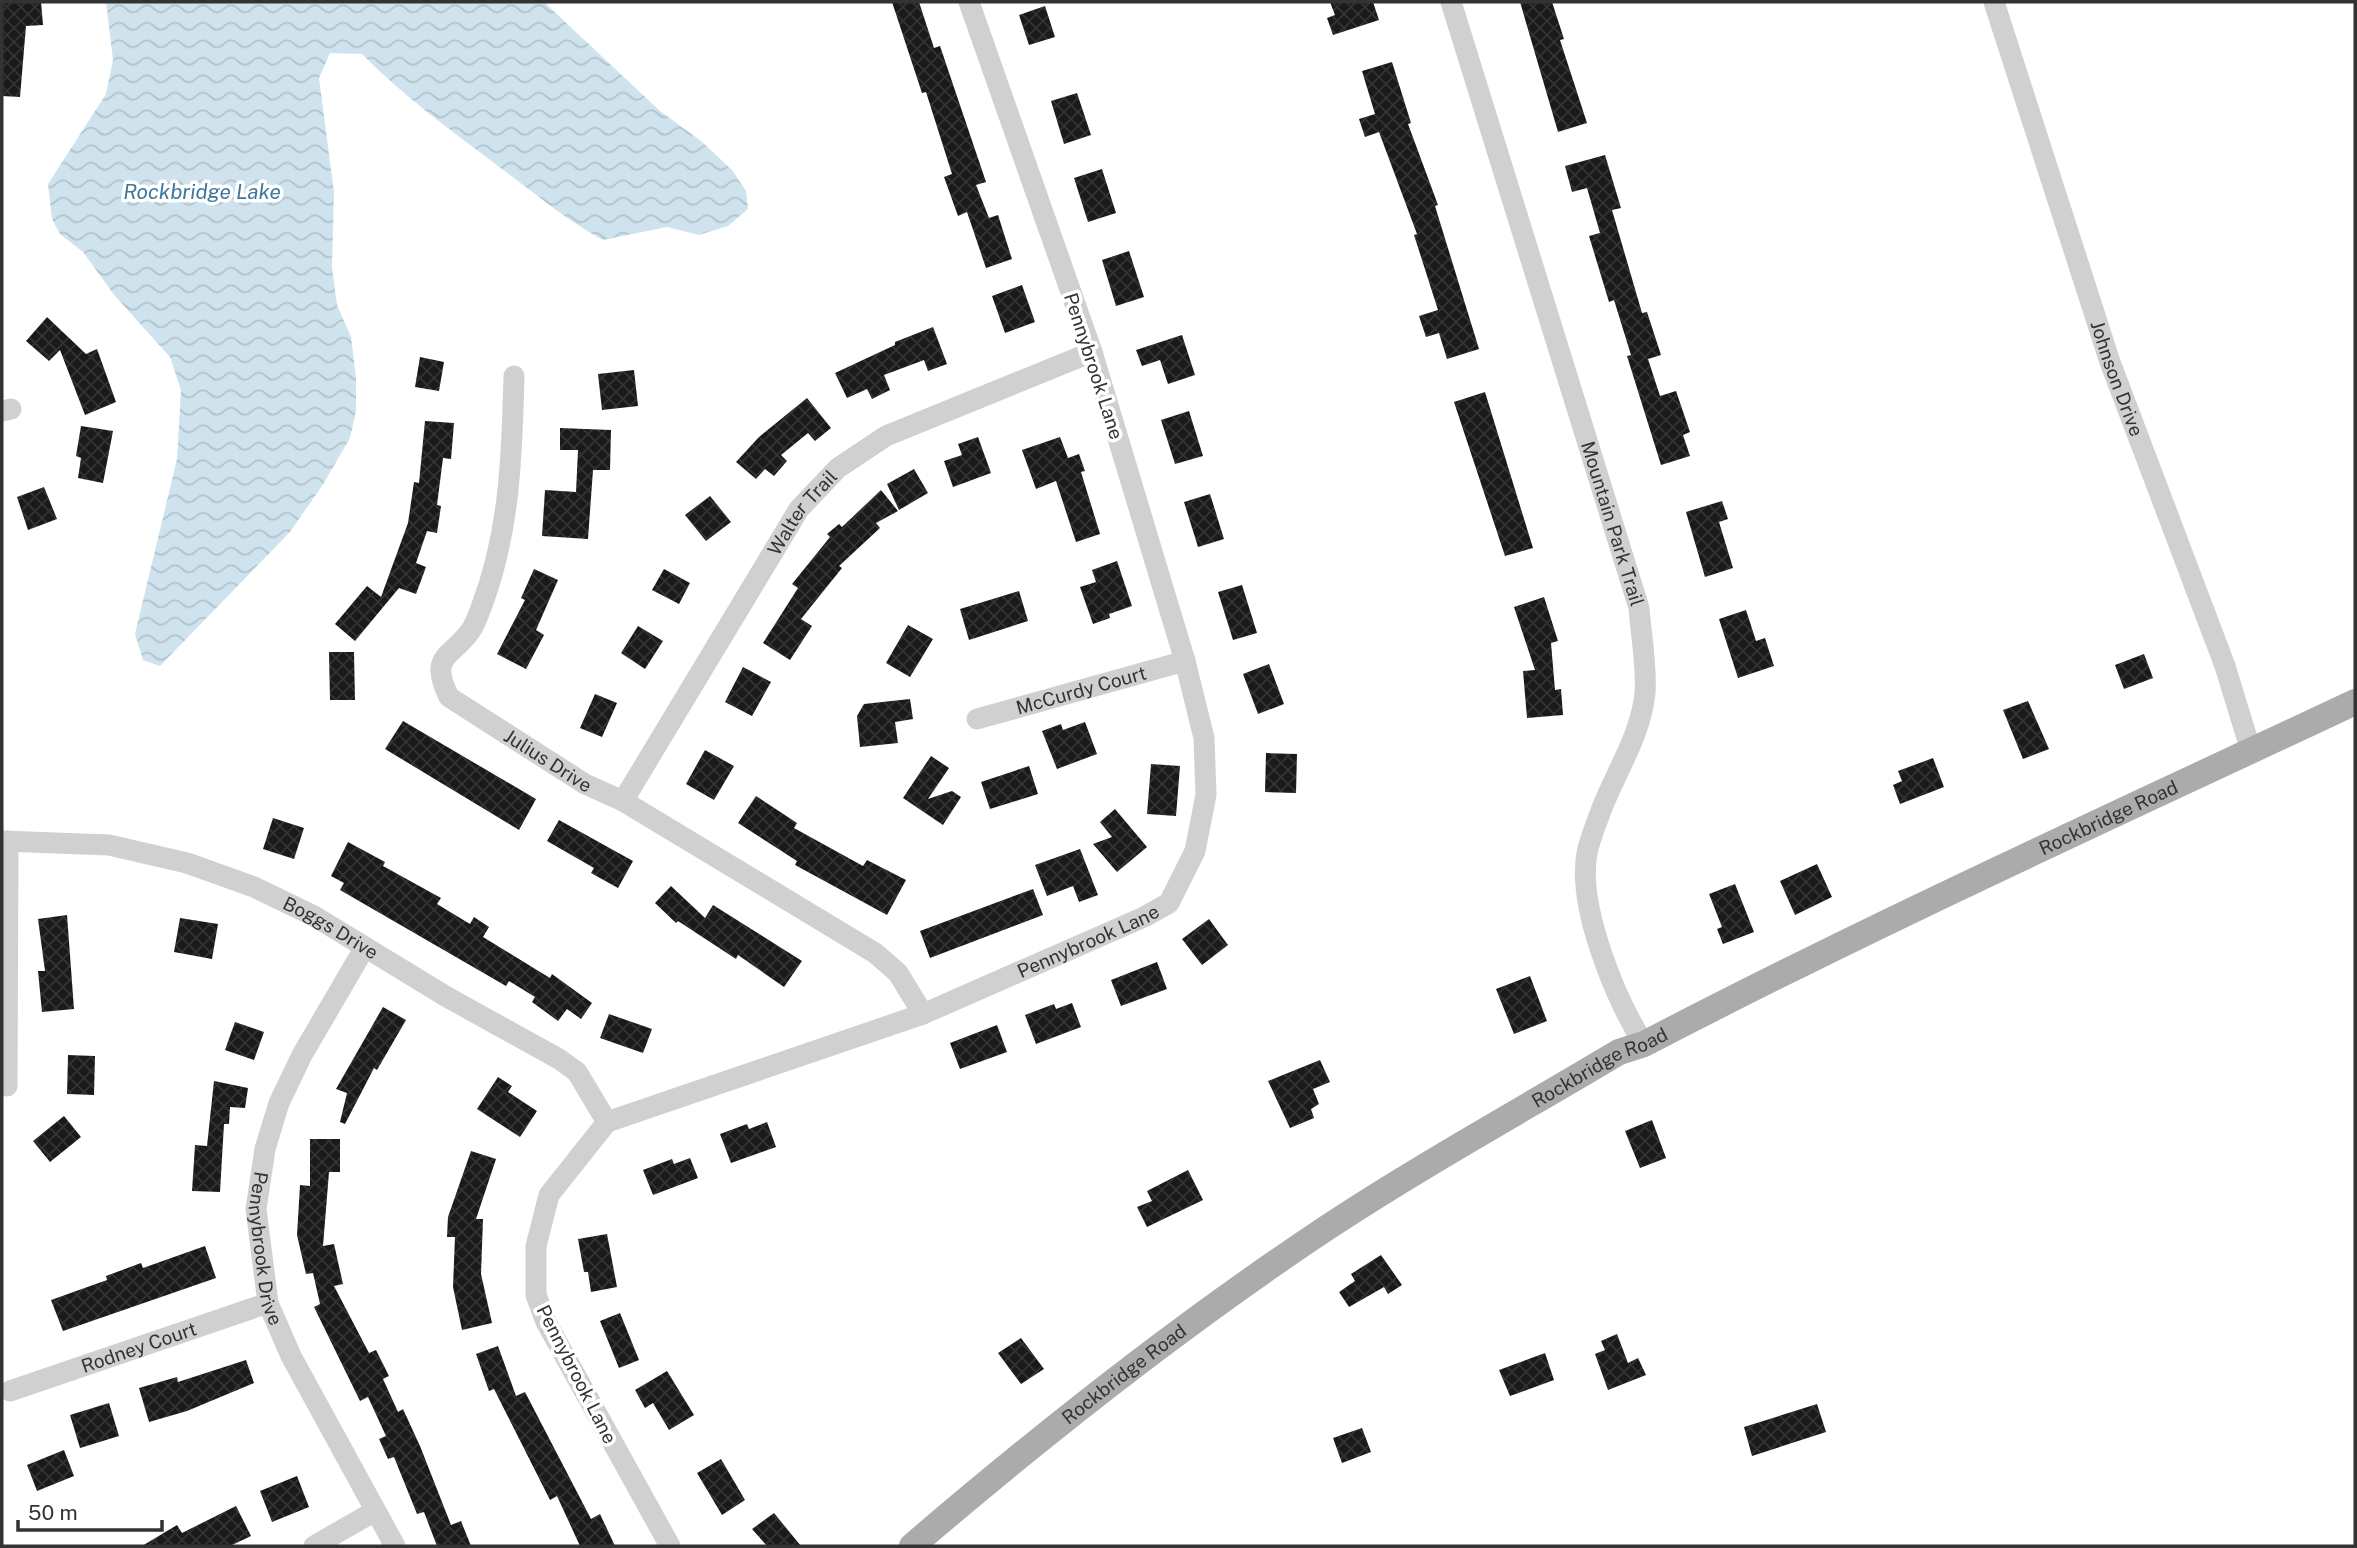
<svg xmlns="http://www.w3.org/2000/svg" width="2357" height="1548" font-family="'Public Sans',sans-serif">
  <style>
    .water { fill: url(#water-waves) }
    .building { fill: url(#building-cross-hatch) }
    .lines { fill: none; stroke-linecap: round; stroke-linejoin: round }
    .minor { stroke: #d0d0d0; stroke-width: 21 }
    .major { stroke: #ababab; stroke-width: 26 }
    .labels { text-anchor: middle; stroke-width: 7; stroke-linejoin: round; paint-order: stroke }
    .street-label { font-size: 19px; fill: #333; stroke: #fff }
    .water-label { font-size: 21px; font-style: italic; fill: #3e7798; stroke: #fff }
  </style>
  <defs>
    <pattern id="water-waves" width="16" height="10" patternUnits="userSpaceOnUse" patternTransform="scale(1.75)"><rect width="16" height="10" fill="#cee3ee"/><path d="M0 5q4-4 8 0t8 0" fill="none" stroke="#b1c3cd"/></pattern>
    <pattern id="building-cross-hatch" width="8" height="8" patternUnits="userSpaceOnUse" patternTransform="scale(1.75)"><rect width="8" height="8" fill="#1a1a1a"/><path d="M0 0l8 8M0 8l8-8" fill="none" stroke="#333"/></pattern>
  </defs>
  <rect width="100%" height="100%" fill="#fff"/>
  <path class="water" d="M106,2H544L660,111L701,141L732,170L746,191L748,209L728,226L699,235L667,227L603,240C566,220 532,191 498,166C452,131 403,96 362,54L330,53L319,78L334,192L332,267L337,305L351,337L356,378V411L350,438L322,486L290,532L160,666L143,660L135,634L177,459L181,390L170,357L115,296L83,252L60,234L52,219L48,184L106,94L113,60Z"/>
  <path class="building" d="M2,2H41L43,25L26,26L20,97L2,96Z
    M892,2H919L934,48L940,46L986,182L976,185L989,218L998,215L1012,259L986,268L967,212L958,216L944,177L952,174L926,92L922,93Z
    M1330,2H1373L1379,20L1333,35L1327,18L1335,15Z
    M1520,2H1552L1564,39L1560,40L1587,123L1558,132Z
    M1045,6L1055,37L1029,45L1019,15Z
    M1392,62L1411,123L1408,124L1438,205L1435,206L1479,349L1447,359L1439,333L1426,337L1419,316L1438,310L1414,235L1417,234L1379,132L1365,137L1359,119L1375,114L1362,71Z
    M1077,93L1091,135L1064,144L1051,101Z
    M1605,155L1621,208L1612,210L1642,313L1647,312L1661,355L1648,359L1660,396L1676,391L1690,432L1683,435L1690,456L1661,465L1627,356L1631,355L1614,300L1609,302L1589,236L1600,233L1587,188L1572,192L1565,166Z
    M1102,169L1116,213L1088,222L1074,178Z
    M1129,251L1144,297L1116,306L1102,260Z
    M1022,285L1035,322L1005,333L992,296Z
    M47,317L86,354L97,349L116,402L85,415L60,350L49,361L26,341Z
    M933,327L947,364L928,371L924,360L884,375L890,390L872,399L867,389L847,398L835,373L895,345V342Z
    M1182,335L1195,375L1168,384L1160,360L1142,366L1136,350Z
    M420,357L444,362L439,391L415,387Z
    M634,370L638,406L602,410L598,374Z
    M1485,392L1533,548L1505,556L1454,402Z
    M807,398L831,428L815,441L808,433L781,455L787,461L774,476L765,469L756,479L736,462L759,437Z
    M1189,411L1203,456L1175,464L1161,420Z
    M425,421L454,423L451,459L443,458L437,505L441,506L437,533L427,531L416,563L426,567L416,594L399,588L355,641L335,624L367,586L381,597L408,523L414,482L419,483Z
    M81,426L113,431L103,483L78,478L81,458L76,456Z
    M560,428L611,430L610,470H593L588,539L542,536L545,490L576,492L578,450H560Z
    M978,437L991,473L953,487L944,461L962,455L958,444Z
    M1060,437L1068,458L1079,454L1085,471L1081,472L1100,534L1076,542L1056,481L1036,489L1022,450Z
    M914,469L928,493L899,510L887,484Z
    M44,487L57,519L28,530L17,497Z
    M881,490L898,511L876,523L880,528L839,566L842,568L801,619L812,626L790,660L763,643L798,588L792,584L830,537L827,534L839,524L842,527Z
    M1210,494L1224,539L1198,547L1184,502Z
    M710,496L731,522L706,541L685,515Z
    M1722,501L1728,519L1719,522L1733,568L1705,577L1686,512Z
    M1117,561L1132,606L1109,614L1110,618L1093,624L1080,587L1096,582L1092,570Z
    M534,569L558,580L536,630L544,635L526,669L497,654L525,600L521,598Z
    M664,569L690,583L679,604L652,590Z
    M1242,585L1257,633L1233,640L1218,592Z
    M1019,591L1028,621L969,640L960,609Z
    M1544,597L1558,641L1551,643L1555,690L1561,689L1563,715L1527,718L1523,671L1535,670L1514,607Z
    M1746,610L1756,641L1765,638L1774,666L1738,678L1719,619Z
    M908,625L933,639L910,677L886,663Z
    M638,626L663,641L645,669L621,653Z
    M329,652H354L355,700H330Z
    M2144,654L2153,678L2124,689L2115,665Z
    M1269,664L1284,704L1258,714L1243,674Z
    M743,667L771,682L752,716L725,702Z
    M595,694L617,703L602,737L580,728Z
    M910,699L913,719L895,722L898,743L860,747L857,716L864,704Z
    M2028,701L2049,749L2023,759L2003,710Z
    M403,721L536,799L519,830L385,749Z
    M1085,722L1097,754L1057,769L1042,731L1061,724L1063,730Z
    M705,750L734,766L714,800L686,784Z
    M1266,753L1297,754L1296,793L1265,792Z
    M931,756L949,768L928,799L952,791L961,797L943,825L903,798Z
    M1933,758L1944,787L1900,804L1893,785L1902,781L1898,771Z
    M1151,764L1180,766L1176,816L1147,814Z
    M1029,766L1038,794L990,809L981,782Z
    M756,796L797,823L794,828L863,866L867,860L906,880L887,915L795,865L797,861L738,823Z
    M1115,809L1147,847L1117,872L1093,844L1112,837L1100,822Z
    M273,818L304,828L294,859L263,849Z
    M559,820L633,861L618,888L591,873L594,868L547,841Z
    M348,842L385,862L383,866L441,898L437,904L470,924L474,917L489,927L483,937L550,978L552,974L592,1003L581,1019L567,1009L558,1021L532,1002L535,997L509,981L506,986L340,890L344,883L331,876Z
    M1080,849L1098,895L1079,902L1073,886L1047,896L1035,865Z
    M1817,864L1832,897L1795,915L1780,881Z
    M1735,884L1754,932L1723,944L1717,929L1722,927L1709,894Z
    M671,886L705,918L713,905L802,961L784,987L738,955L736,959L678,921L676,923L655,903Z
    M1033,889L1043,915L930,958L920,931Z
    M67,915L74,1009L42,1012L38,971H45L38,919Z
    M180,918L218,924L212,959L174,952Z
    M1209,919L1228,945L1202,965L1182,939Z
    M1157,962L1167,989L1121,1006L1111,980Z
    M1530,976L1547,1021L1514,1034L1496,989Z
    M1072,1003L1081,1027L1036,1044L1025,1015L1054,1004L1056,1009Z
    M383,1007L406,1020L377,1070L374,1068L345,1124L340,1122L347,1093L336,1089Z
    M609,1014L652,1029L643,1053L600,1038Z
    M235,1022L264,1032L254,1060L225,1050Z
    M997,1025L1007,1052L960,1069L950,1043Z
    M68,1055L95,1056L94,1095L67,1094Z
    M1320,1060L1330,1082L1313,1089L1319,1104L1311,1109L1314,1118L1290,1128L1268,1081Z
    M498,1077L512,1086L508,1092L537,1111L520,1137L477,1109Z
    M214,1081L248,1088L245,1108L230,1107L229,1124H224L220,1192L192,1191L195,1145L207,1146Z
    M64,1116L81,1137L50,1162L33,1141Z
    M1652,1120L1666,1158L1640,1168L1625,1131Z
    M767,1122L776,1147L731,1163L720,1134L747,1124L749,1129Z
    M310,1139H340V1172H329L323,1246L334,1244L343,1284L334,1286L369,1353L376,1350L389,1376L383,1379L398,1412L403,1409L420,1446L451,1525L461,1521L471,1546H437L424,1512L417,1514L394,1457L388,1459L379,1439L386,1436L368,1397L360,1401L314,1307L320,1304L313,1273L306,1274L297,1235L300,1185L310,1186Z
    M471,1151L496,1159L476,1219H483L481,1274L492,1323L462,1330L453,1287L455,1237H447L448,1217Z
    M690,1158L698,1178L653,1195L643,1170L672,1159L674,1164Z
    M1188,1170L1203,1200L1147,1227L1137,1207L1152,1201L1147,1191Z
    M607,1234L617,1287L591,1292L588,1272H584L578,1239Z
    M205,1246L216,1278L63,1331L51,1300L107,1280L106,1276L141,1263L143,1268Z
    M1381,1255L1402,1285L1388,1294L1384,1287L1349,1307L1339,1292L1355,1281L1351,1274Z
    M620,1313L639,1360L619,1368L600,1321Z
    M1617,1334L1628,1363L1638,1358L1646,1375L1608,1390L1595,1354L1605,1350L1601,1341Z
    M1021,1338L1044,1369L1021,1384L998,1353Z
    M498,1346L516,1396L525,1392L591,1519L600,1514L615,1546H580L557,1496L550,1500L494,1389L489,1391L476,1354Z
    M1545,1353L1554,1380L1510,1396L1499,1370Z
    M246,1360L254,1383L187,1411L149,1422L139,1388L177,1377L178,1382Z
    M667,1371L694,1415L669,1430L653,1403L645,1408L635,1390Z
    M109,1403L119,1436L80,1448L70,1415Z
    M1817,1404L1826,1432L1752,1456L1744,1427Z
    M1362,1428L1371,1452L1342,1463L1333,1438Z
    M64,1450L74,1476L37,1491L27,1465Z
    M721,1459L745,1500L722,1515L697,1473Z
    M297,1476L309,1507L272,1522L260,1491Z
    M236,1506L251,1536L230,1546H142L177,1525L182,1533Z
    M774,1513L801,1546H767L752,1529Z"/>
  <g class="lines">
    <g class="minor">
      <path id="s1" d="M1451,2L1639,608C1641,635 1647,666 1645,693C1641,734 1617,770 1602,808C1597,822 1590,838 1587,853C1577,907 1616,1000 1644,1044"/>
      <path id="s2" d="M1994,2L2110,362L2225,666L2251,751"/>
      <path id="s3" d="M514,376C512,454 510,531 482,605C479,613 476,623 471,630C452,658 428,654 449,697L585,784L623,801L875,953L898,973L923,1014"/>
      <path d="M2,411L11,409"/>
      <path id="s4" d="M977,719L1185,661"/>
      <path id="s5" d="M623,801L799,509L838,468L886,436L1092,352"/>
      <path id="s6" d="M2,841L109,845L187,863L254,887L314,916L447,997L559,1059L577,1072L607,1122"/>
      <path id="s7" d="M365,947L302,1055L279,1103L265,1149L256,1209L268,1303L291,1356L395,1546"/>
      <path d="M7,1086L8,841"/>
      <path id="s8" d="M10,1391L268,1303"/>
      <path d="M314,1546L375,1511"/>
      <path id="s9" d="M670,1546L546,1322L536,1295V1246L549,1195L607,1122L923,1014L1144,917L1169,903L1195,851L1206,795L1204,738L1185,661L1092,352L969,2"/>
    </g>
    <path class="major" id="s10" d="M912,1546C1045,1432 1182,1324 1328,1227C1422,1165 1522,1110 1619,1052L1644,1044C1878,922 2117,814 2355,702"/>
  </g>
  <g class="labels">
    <g class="street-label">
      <text transform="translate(1094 366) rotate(72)" y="7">Pennybrook Lane</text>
      <text dy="7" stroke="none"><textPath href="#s2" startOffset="396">Johnson Drive</textPath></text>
      <text dy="7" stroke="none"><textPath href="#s5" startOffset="340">Walter Trail</textPath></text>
      <text dy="7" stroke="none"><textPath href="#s1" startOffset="546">Mountain Park Trail</textPath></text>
      <text dy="7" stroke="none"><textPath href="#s4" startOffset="108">McCurdy Court</textPath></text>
      <text dy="7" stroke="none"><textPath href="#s3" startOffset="457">Julius Drive</textPath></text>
      <text dy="7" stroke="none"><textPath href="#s10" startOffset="1407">Rockbridge Road</textPath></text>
      <text dy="7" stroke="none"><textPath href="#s6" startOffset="345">Boggs Drive</textPath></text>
      <text dy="7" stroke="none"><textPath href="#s9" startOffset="994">Pennybrook Lane</textPath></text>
      <text dy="7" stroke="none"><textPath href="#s10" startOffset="840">Rockbridge Road</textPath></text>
      <text dy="7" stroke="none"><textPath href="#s7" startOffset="327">Pennybrook Drive</textPath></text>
      <text dy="7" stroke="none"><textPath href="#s8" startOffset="136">Rodney Court</textPath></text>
      <text transform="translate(577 1374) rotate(63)" y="7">Pennybrook Lane</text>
      <text dy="7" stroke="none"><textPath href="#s10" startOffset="273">Rockbridge Road</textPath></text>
    </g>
    <g class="water-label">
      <text x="202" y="199">Rockbridge Lake</text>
    </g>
  </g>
  <rect width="2357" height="1548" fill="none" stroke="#333333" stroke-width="7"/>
  <path d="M18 1520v10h144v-10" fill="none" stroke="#333333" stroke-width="3.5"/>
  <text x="28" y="1520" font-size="21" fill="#333333" stroke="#ffffff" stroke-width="5" paint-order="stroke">50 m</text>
</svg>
